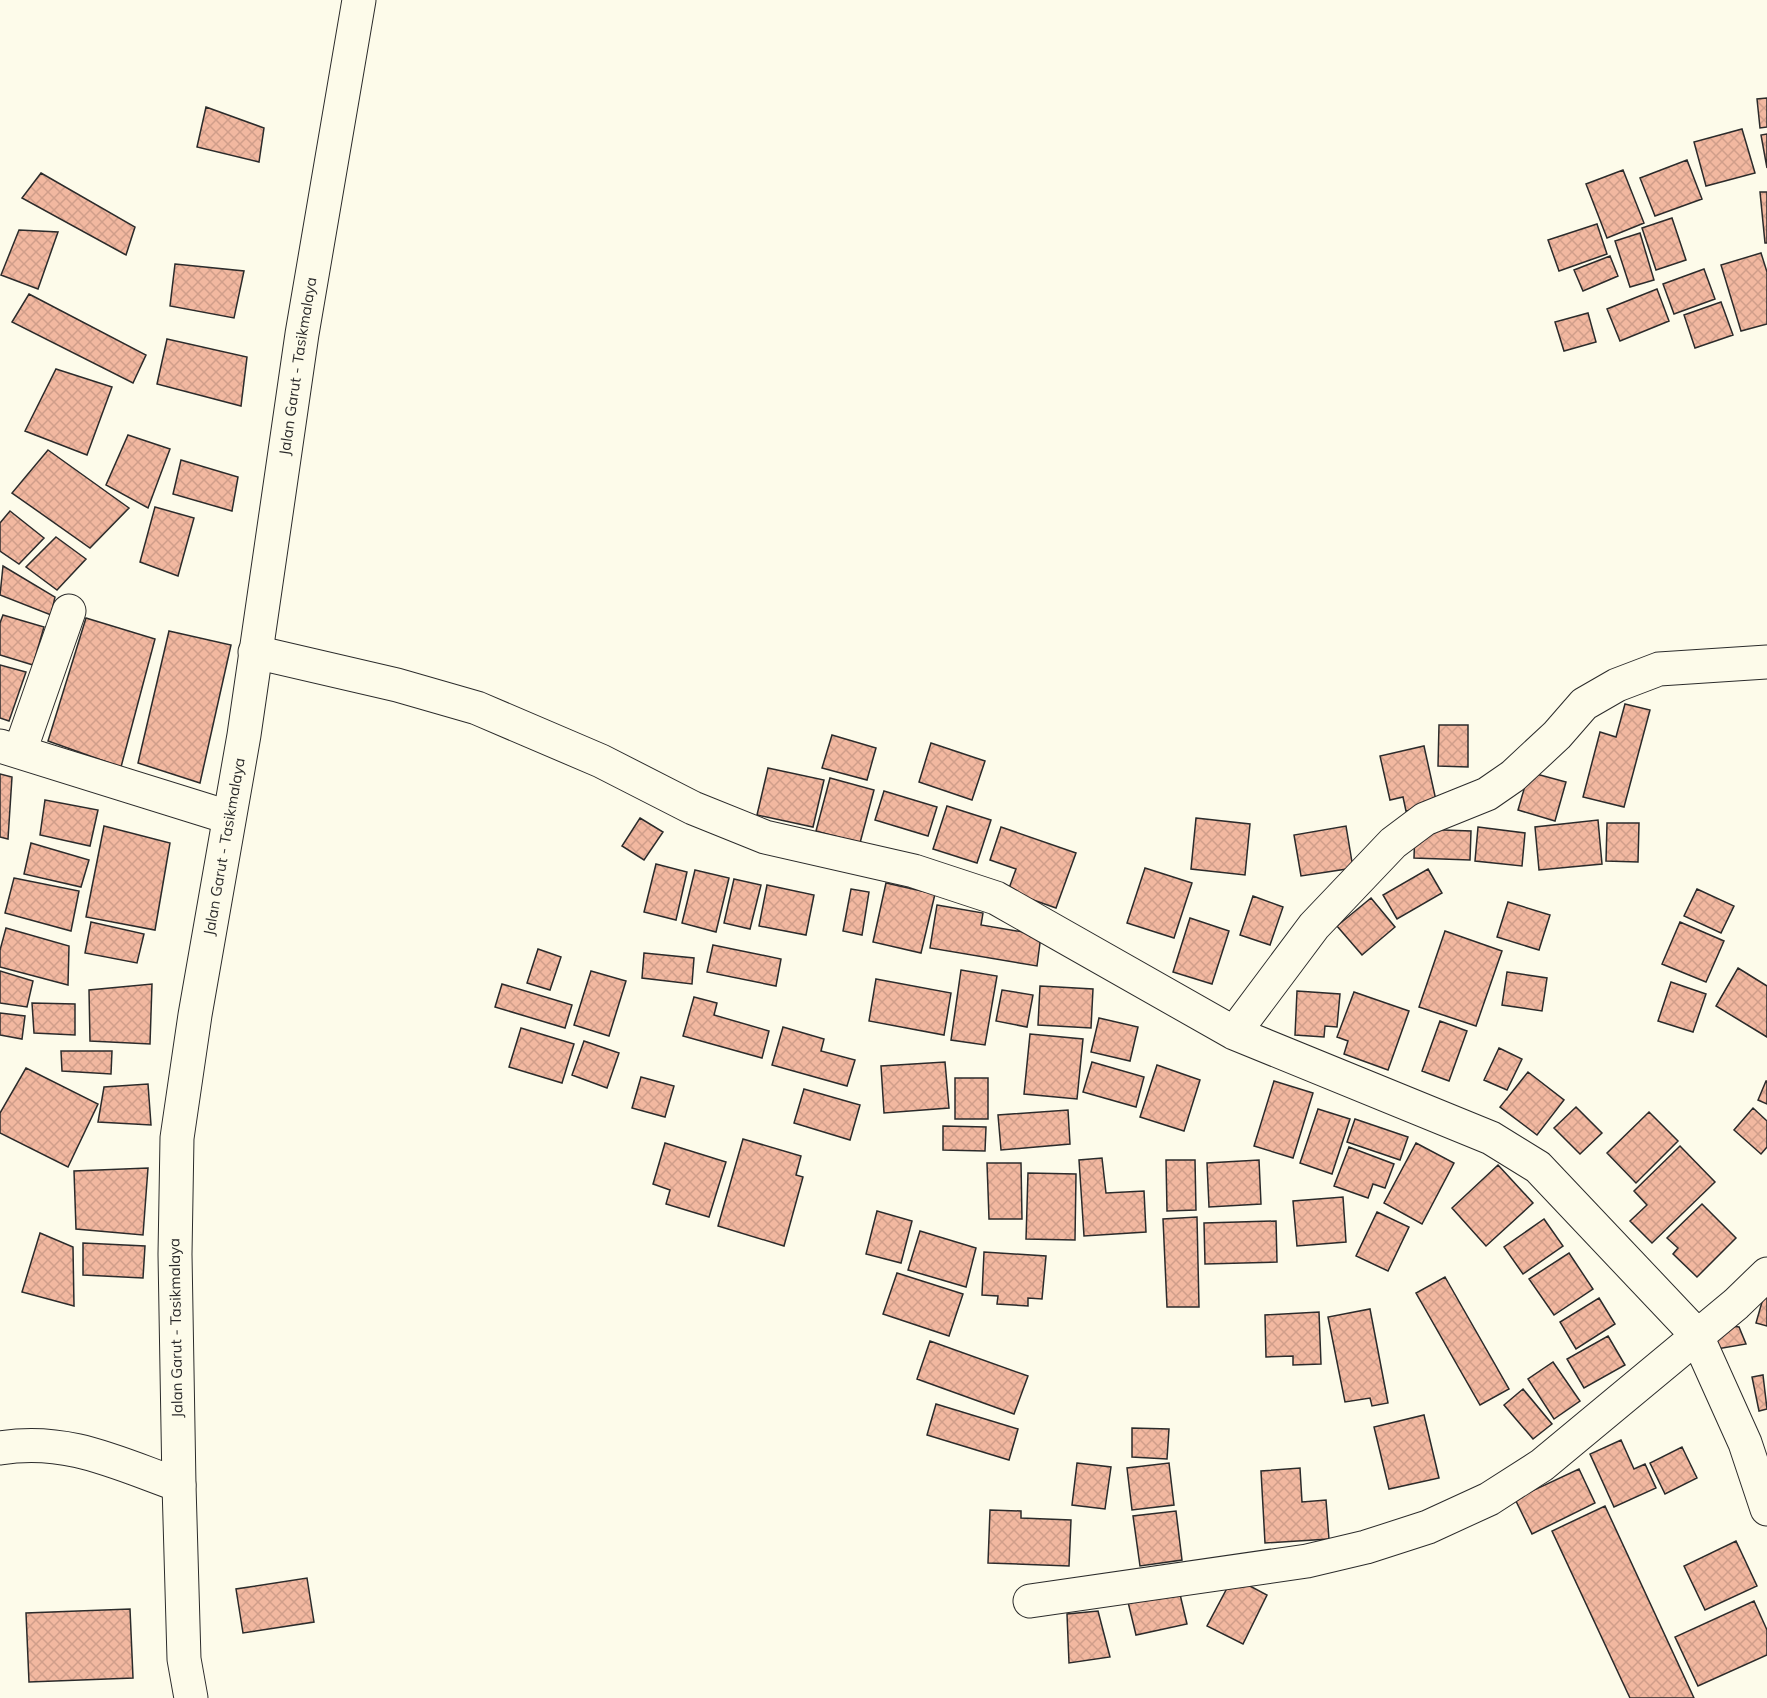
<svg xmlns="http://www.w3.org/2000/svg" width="1767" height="1698" font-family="Mulish,sans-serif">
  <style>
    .building { fill: url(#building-cross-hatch); stroke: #2b2b2b; stroke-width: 1.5 }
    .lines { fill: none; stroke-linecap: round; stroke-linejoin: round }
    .minor-casing { stroke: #2b2b2b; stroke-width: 35 }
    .major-casing { stroke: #2b2b2b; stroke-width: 35 }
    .minor { stroke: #fdfbea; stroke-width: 33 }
    .major { stroke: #fdfbea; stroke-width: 33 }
    .labels { text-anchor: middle; stroke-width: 4.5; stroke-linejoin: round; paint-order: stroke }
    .street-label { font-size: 15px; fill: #2b2b2b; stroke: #fdfbea }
  </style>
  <defs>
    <pattern id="building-cross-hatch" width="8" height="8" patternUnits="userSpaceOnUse" patternTransform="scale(1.5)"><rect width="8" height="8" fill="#f2b8a0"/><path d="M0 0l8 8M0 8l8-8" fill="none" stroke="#d09e8a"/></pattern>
  </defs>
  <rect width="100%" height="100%" fill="#fdfbea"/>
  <path class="building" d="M1767,98V127L1760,128L1757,99Z
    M206,107L264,128L259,162L197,147Z
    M1742,129L1755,173L1706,186L1694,142Z
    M1767,134V168L1761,135Z
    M1687,160L1702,199L1655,216L1640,178Z
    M1623,170L1644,223L1607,238L1586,184Z
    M41,173L135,227L126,255L22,198Z
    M1760,192H1767V243H1765Z
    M1672,218L1686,260L1656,270L1642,228Z
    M1597,224L1607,254L1559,271L1548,240Z
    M19,230L58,232L38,289L1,275Z
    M1640,233L1654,280L1630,287L1615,241Z
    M1761,253L1767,272V324L1741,331L1721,265Z
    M1610,256L1618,276L1583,291L1574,270Z
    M175,264L244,271L234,318L170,306Z
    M1704,269L1715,299L1674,314L1663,284Z
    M1657,289L1669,321L1620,341L1607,309Z
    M29,294L146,355L133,383L12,322Z
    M1721,302L1733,335L1695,348L1684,315Z
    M1588,313L1596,342L1564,351L1555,322Z
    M167,339L247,357L241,406L157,384Z
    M56,369L112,387L87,455L25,431Z
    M128,435L170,449L148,508L106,485Z
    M48,450L129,508L90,548L12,493Z
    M181,460L238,477L232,511L173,494Z
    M155,507L194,518L178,576L140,562Z
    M10,511L44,538L19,564L0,551V523Z
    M56,537L86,559L57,590L26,567Z
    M3,566L55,597L51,615L0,595Z
    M3,615L44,627L33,665L0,655V623Z
    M86,618L155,639L121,767L48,741Z
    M169,631L231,645L200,783L138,763Z
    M0,665L26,672L9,721L0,718Z
    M1625,704L1650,710L1624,807L1583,797L1600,732L1616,737Z
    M1439,725H1468V767L1438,766Z
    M832,735L876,748L867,780L822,768Z
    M931,743L985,761L972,800L919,782Z
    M1424,746L1437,805L1406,811L1403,797L1390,800L1380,756Z
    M768,768L824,780L813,827L757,815Z
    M1529,772L1566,782L1555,821L1518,810Z
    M0,774L12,777L8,839L0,837Z
    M830,778L874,790L860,843L816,831Z
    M884,791L937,807L928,836L875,820Z
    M45,800L98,810L90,846L40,835Z
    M947,806L991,820L977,863L933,849Z
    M640,818L663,832L644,860L622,846Z
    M1196,818L1250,824L1245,875L1191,869Z
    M1598,820L1602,864L1539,870L1535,827Z
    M1607,823H1639L1638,862L1606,861Z
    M104,826L170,843L155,930L86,917Z
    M1346,826L1353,868L1301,876L1294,835Z
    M1001,827L1076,853L1056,908L1008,891L1016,869L990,860Z
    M1478,827L1525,833L1522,866L1475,861Z
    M1415,829L1471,831L1470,860L1414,858Z
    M31,843L89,860L81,887L24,874Z
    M656,864L687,872L676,920L644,912Z
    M1145,868L1192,883L1174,938L1127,923Z
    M1428,869L1442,893L1397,919L1383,895Z
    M695,870L729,878L716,932L682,923Z
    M14,878L79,891L71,931L5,913Z
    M734,879L761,885L750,929L724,923Z
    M886,883L935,894L921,953L873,942Z
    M767,885L814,895L806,935L759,926Z
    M851,889L869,892L862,935L843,931Z
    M1697,889L1734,906L1721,933L1684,916Z
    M1253,896L1283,907L1270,945L1240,935Z
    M1371,898L1395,927L1362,955L1337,926Z
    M1508,902L1550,915L1539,950L1497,937Z
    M937,905L983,913L981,925L1041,935L1037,966L930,948Z
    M1190,918L1229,931L1212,984L1173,972Z
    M91,922L144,934L137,963L85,953Z
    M1680,922L1724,941L1706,982L1662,964Z
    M6,928L69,946L68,985L0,967V950Z
    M1445,931L1502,951L1476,1026L1419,1007Z
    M713,945L781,959L776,986L707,972Z
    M538,949L561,957L550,990L527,983Z
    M644,953L694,958L692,984L642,978Z
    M1738,968L1767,986V1037L1716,1006Z
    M961,970L997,976L985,1045L951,1040Z
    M0,971L33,981L27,1007L0,1003Z
    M591,971L626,981L609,1036L574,1025Z
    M1507,972L1547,978L1542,1011L1502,1005Z
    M876,979L951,993L944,1035L869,1021Z
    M1671,982L1706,994L1693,1032L1658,1021Z
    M152,984L150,1044L90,1041L89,990Z
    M502,984L572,1005L565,1028L495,1007Z
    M1040,986L1093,989L1091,1028L1038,1025Z
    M1002,990L1033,995L1027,1027L996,1021Z
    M1297,991L1340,994L1337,1027L1325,1026L1324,1037L1295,1035Z
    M1354,992L1409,1011L1388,1070L1344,1054L1348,1041L1337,1037Z
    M694,997L717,1003L714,1015L769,1031L762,1058L683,1036Z
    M32,1003L75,1004V1035L34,1033Z
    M0,1013L25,1016L22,1039L0,1035Z
    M1099,1018L1138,1027L1130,1061L1091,1052Z
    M1440,1021L1467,1031L1449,1081L1422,1071Z
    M783,1027L824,1039L821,1051L855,1060L847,1086L772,1065Z
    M521,1028L574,1044L562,1083L509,1067Z
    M1030,1034L1083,1039L1077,1099L1024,1094Z
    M584,1041L619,1053L607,1088L572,1075Z
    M1499,1048L1522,1059L1507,1090L1484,1080Z
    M61,1051H112L111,1074L62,1071Z
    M945,1062L949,1108L884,1113L881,1066Z
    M1092,1062L1144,1077L1136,1107L1083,1092Z
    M1157,1065L1200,1080L1184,1131L1140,1117Z
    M26,1068L98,1104L68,1167L0,1133V1113Z
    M1528,1072L1564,1100L1537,1135L1500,1107Z
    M641,1077L674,1086L665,1117L632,1108Z
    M955,1078H988V1119H955Z
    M1274,1081L1313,1093L1293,1158L1254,1146Z
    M1766,1081H1767V1104L1758,1100Z
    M148,1084L151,1125L98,1122L104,1087Z
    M804,1089L860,1105L850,1140L794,1123Z
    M1576,1107L1602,1133L1580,1154L1554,1128Z
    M1753,1108L1767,1121V1147L1761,1154L1734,1130Z
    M1318,1109L1350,1119L1332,1174L1300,1163Z
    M1068,1110L1070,1144L1001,1150L998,1115Z
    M1649,1112L1678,1141L1636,1183L1607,1153Z
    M1355,1119L1408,1137L1400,1160L1347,1142Z
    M943,1126L986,1127L985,1151L943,1150Z
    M743,1139L801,1156L796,1175L803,1177L784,1246L718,1226Z
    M665,1143L726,1162L709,1217L666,1204L670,1190L653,1184Z
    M1416,1143L1454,1163L1422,1224L1384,1203Z
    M1680,1146L1715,1182L1652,1243L1630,1221L1647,1205L1634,1191Z
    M1349,1147L1394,1164L1385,1188L1373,1184L1368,1198L1334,1186Z
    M1102,1158L1106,1193L1144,1191L1146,1232L1084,1236L1079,1160Z
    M1166,1160H1195L1196,1210L1167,1211Z
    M1259,1160L1261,1204L1209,1207L1207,1163Z
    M987,1163H1021L1022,1219H989Z
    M1498,1165L1533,1203L1486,1246L1452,1208Z
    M148,1168L143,1235L76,1229L74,1171Z
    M1028,1173L1076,1174L1075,1240L1026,1239Z
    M1343,1197L1346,1242L1297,1246L1293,1201Z
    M1702,1204L1736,1238L1697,1277L1673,1254L1678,1248L1667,1238Z
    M877,1211L912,1221L901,1263L866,1254Z
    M1377,1212L1409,1227L1388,1271L1356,1256Z
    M1197,1217L1199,1307H1167L1163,1219Z
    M1544,1219L1563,1246L1523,1274L1504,1247Z
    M1276,1221L1277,1262L1205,1264L1204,1223Z
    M920,1231L976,1248L966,1287L908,1270Z
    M40,1233L73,1247L74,1306L22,1292Z
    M83,1243L145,1246L143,1278L83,1275Z
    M984,1252L1046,1256L1042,1299L1028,1298V1306L997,1304L998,1296L982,1295Z
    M1569,1253L1593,1289L1554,1315L1529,1279Z
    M897,1273L963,1294L949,1336L883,1314Z
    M1445,1277L1509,1389L1480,1405L1416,1293Z
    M1764,1295L1767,1296V1326L1756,1323Z
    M1599,1298L1615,1324L1576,1349L1560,1322Z
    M1370,1309L1388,1403L1372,1406L1370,1398L1345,1402L1328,1317Z
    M1319,1312L1321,1364L1293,1365V1356L1266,1357L1265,1315Z
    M1724,1325L1739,1327L1746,1344L1711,1350Z
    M1608,1336L1625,1365L1584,1388L1567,1359Z
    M930,1341L1028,1376L1014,1414L917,1379Z
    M1553,1362L1580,1401L1554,1419L1528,1379Z
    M1763,1375L1767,1409L1759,1411L1752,1377Z
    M1523,1389L1552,1424L1533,1439L1504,1405Z
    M936,1404L1018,1429L1009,1460L927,1435Z
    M1424,1415L1439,1478L1389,1489L1374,1427Z
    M1132,1428L1169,1429L1167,1459L1132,1457Z
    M1621,1440L1634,1469L1645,1464L1656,1488L1614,1507L1590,1454Z
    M1682,1447L1697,1478L1665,1494L1650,1463Z
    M1077,1463L1111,1467L1105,1509L1072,1505Z
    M1169,1463L1174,1505L1132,1510L1127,1468Z
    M1300,1468L1302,1502L1326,1500L1329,1539L1265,1543L1261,1471Z
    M1579,1469L1595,1503L1532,1534L1515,1499Z
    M1605,1506L1694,1698H1630L1552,1531Z
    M990,1510L1021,1511V1518L1071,1520L1069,1566L988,1563Z
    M1176,1511L1182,1560L1140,1566L1133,1516Z
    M1736,1541L1757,1586L1705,1610L1684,1566Z
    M1233,1577L1267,1595L1243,1644L1207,1626Z
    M307,1578L314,1622L243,1633L236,1589Z
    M1179,1590L1187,1624L1136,1635L1128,1602Z
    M1754,1601L1767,1630V1655L1698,1686L1675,1637Z
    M130,1609L133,1678L29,1682L26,1613Z
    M1098,1611L1110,1657L1069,1663L1067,1614Z"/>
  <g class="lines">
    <g class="minor-casing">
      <path id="minor" d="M255,652L397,685L477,708L601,761L693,808L765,837L914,871L996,898L1234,1033L1491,1138L1538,1167L1696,1334L1745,1443L1767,1509
        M0,746L228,817
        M20,751L69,611
        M1234,1033L1314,926L1393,843L1425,819L1487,794L1513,776L1557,735L1584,704L1617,685L1659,669L1767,662
        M0,1448C67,1437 117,1463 179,1485
        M1030,1601L1307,1561L1366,1547L1428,1527L1489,1499L1542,1465L1736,1304L1767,1274"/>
    </g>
    <g class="major-casing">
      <g id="major">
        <path id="s1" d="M191,1698L184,1659L179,1485L175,1254L177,1138L195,1015L244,735L302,334L359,0"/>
      </g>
    </g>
    <use href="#minor" class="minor"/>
    <use href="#major" class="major"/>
  </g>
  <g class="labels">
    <g class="street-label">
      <text dy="5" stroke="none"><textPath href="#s1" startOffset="1342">Jalan Garut - Tasikmalaya</textPath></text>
      <text dy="5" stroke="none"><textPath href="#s1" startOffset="856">Jalan Garut - Tasikmalaya</textPath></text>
      <text transform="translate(176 1328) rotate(-91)" y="5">Jalan Garut - Tasikmalaya</text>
    </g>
  </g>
</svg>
